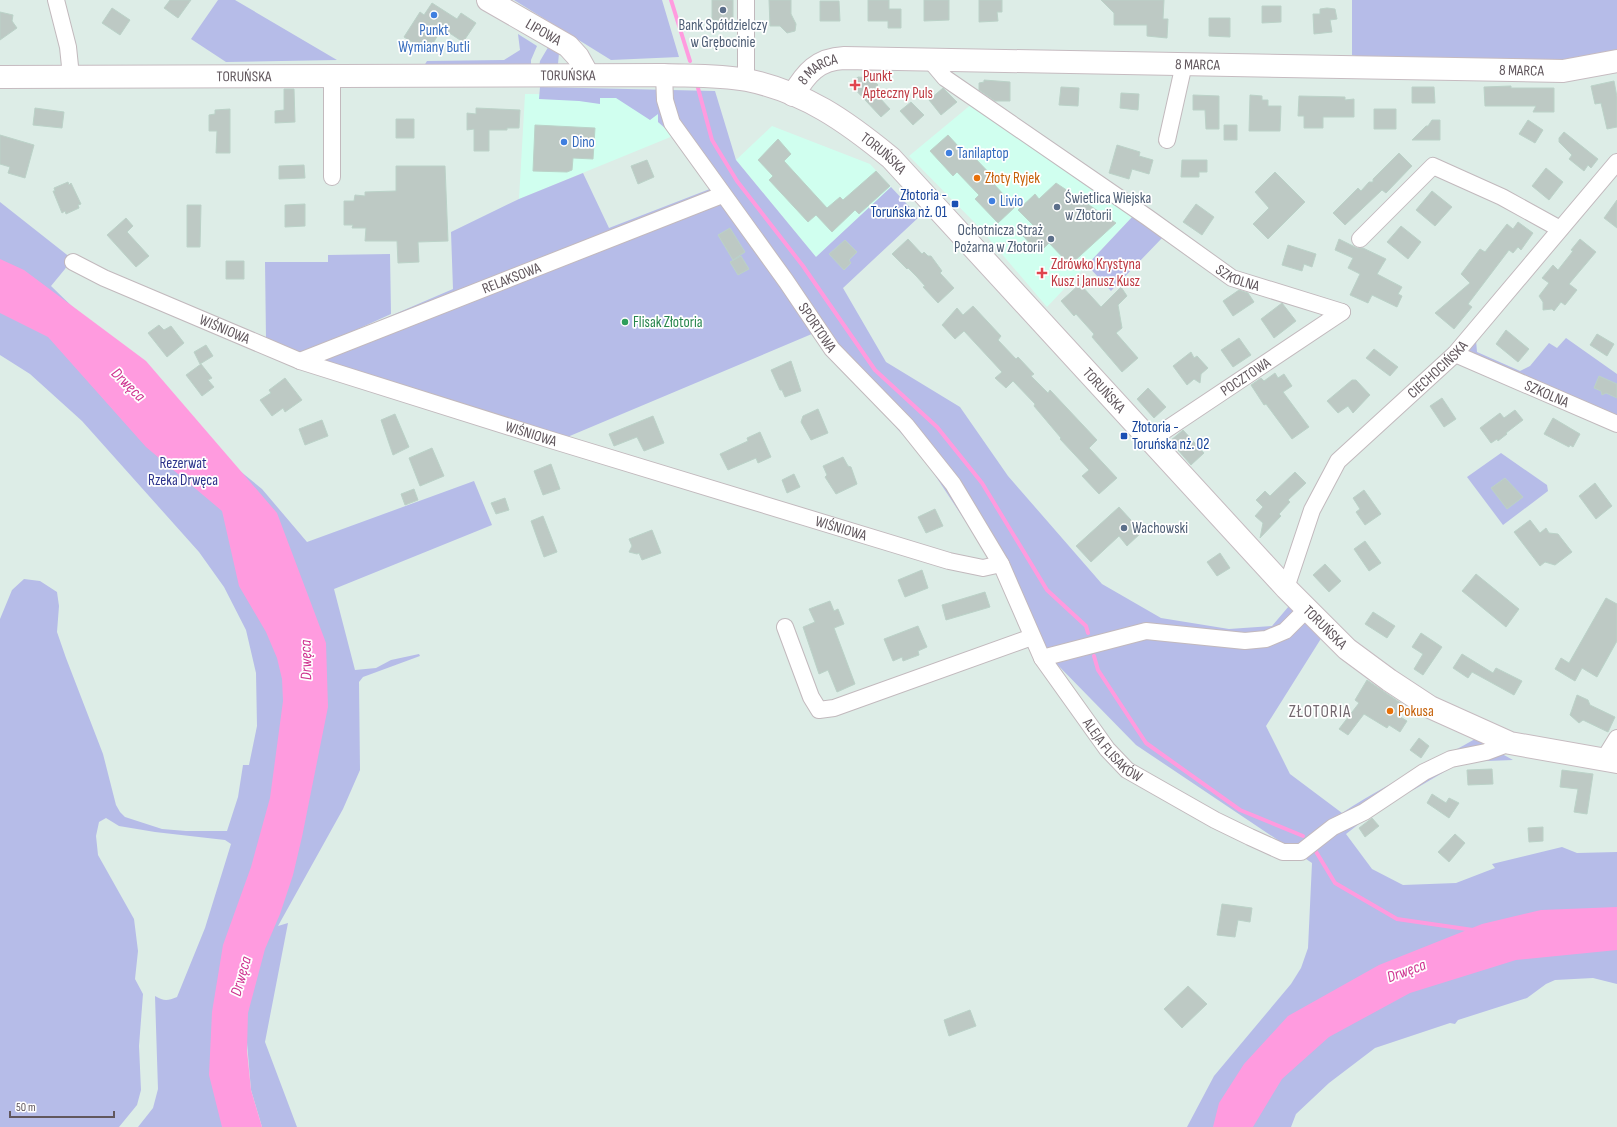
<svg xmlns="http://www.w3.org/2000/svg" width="1617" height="1127" font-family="'Sofia Sans Condensed',sans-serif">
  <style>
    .commercial { fill: #d0ffef }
    .green { fill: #b6bce8 }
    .water { fill: #ff9bdf }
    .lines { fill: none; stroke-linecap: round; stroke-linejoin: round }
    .stream { stroke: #ff9bdf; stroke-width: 4 }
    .building { fill: #bdc9c4; stroke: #bbd2c8 }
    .street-casing { stroke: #c2b9bd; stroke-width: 18 }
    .secondary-casing { stroke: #c6bbc0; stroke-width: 24 }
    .street { stroke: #fff; stroke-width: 16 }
    .secondary { stroke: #fff; stroke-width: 22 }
    .service-dot { fill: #5c6f8a; stroke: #fff; stroke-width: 1.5 }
    .shop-dot { fill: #3f7fe0; stroke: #fff; stroke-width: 1.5 }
    .health-dot { fill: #e0444e; stroke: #fff; stroke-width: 1.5 }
    .food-dot { fill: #e8710a; stroke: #fff; stroke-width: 1.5 }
    .transit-dot { fill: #1a4fb4; stroke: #fff; stroke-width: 1.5 }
    .leisure-dot { fill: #2e9e5b; stroke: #fff; stroke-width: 1.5 }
    .labels { text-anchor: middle; stroke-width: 3.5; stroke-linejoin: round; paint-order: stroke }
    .service-label { font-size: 15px; fill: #4e5e75; stroke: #fff; text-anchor: start }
    .shop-label { font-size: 15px; fill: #366cbe; stroke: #fff; text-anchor: start }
    .street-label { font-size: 15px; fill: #61575d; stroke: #fff }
    .health-label { font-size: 15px; fill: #be3a42; stroke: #fff; text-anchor: start }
    .food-label { font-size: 15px; fill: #c56008; stroke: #fff; text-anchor: start }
    .transit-label { font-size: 15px; fill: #164399; stroke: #fff; text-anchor: end }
    .leisure-label { font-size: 15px; fill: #27864d; stroke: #fff; text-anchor: start }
    .park-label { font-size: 15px; fill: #2c338b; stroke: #fff }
    .water-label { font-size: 16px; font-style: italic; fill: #ce3290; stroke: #fff }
    .quarter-label { font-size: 17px; letter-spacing: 1px; fill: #73686f; stroke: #fff }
  </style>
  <rect width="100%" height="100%" fill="#ddede7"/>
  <path class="commercial" d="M525,94L657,95L658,122L673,136L519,199Z
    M973,103L1134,215L1047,307L978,226L909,156Z
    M772,126L870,164L891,187L816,257L736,160Z"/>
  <path class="green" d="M218,0H235L337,60L226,62L191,39Z
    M514,0H662L679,57L611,60Z
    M1352,0H1617V53L1591,61L1366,58L1352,55Z
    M518,34L537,46L531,60V69H422L427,61L504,60L520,50Z
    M550,44L559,53L558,64L539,68L540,61Z
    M540,87L715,91L736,160L816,257L891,187L919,217L843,288L886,362L960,407L1008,476L1102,584L1161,618L1229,629L1272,626L1289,606L1322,637L1266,726L1290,774L1342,813C1384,785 1431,764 1475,739L1513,760L1461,762L1415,789L1387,802L1346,834L1372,869L1403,885L1456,883L1495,868L1492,864L1562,847L1577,853L1617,852V984L1593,978L1555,980L1546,984L1527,998L1458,1020L1455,1024L1450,1023L1375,1048L1329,1083L1296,1114L1291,1127H1187L1214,1076L1291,984L1301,968L1308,948L1312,863L1136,745L1045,652L991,560L925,460L855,381L826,328L565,438L301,354L266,339L265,262H328V255L390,254L391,314L318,347L453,289L451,232L519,199L583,173L609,228L715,187L672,134L658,122V114L650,120L616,98H600V104L579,101L539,99Z
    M0,202L71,258L65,269L51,286L214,444L224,458L262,489L307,542L474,481L492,525L334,589L355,670L376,668L391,660L419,654L420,656L363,677L359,682L360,770L343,809L278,926L288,923L265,1042L297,1127H262L251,1090L247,1043L244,1073L252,1127H138L153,1108L158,1089L155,996C164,1001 167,1001 177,997L205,928L231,844L225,840L155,832L119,826L106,818L99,822L96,836L98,855L134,919L138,951L135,979L143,994L139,1046L141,1090L137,1105L119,1127H0V619L12,590L24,579L40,581L57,592L59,606L57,632L66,658L103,754L116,805L120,812L125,817L162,829L186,831H227L238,797L243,765H249L257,726L256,673L246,630L224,587L199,552L82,421L30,374L0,355Z
    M1134,215L1164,236L1111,291L1087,265Z
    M1566,338L1617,374V420L1466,352L1476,340L1477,352L1520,371L1530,366L1549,343L1557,348Z
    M1501,453L1547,485L1548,491L1503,525L1467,477Z"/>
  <path class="water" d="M0,259L24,270L146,361L277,513L326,643L328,707L302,837L293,875L280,914L265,949L248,1013L247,1050L251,1090L262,1127H222L209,1075L212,1012L223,945L251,867L270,798L283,701L282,679L277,658L266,632L239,586L222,511L146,447L48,337L0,313Z
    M1617,907V950L1516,960L1410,993L1329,1037L1282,1079L1253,1127H1213L1219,1103L1244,1064L1288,1016L1379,965L1482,924L1541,910Z"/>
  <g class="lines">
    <path class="stream" d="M671,0L690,61
      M698,88L712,140L737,181L803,266L875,370L937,427L982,483L1047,590L1086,626L1088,633
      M1094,656L1098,670L1146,743L1240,810L1303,836
      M1315,850L1335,883L1397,919L1473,930"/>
  </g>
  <path class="building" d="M170,0H191L178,18L164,8Z
    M712,0H733V21L712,20Z
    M769,0H791V14L796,24L795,31L787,33L780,26H770Z
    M868,0H889V9H901V28H888V21H868Z
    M924,0H949V20L924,21Z
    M979,0H1002V12H997L998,21L979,22Z
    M1101,0H1164L1163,19H1168L1167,38L1147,36V25H1114V13Z
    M820,1H839L840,21H820Z
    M432,3L457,19L461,13L476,23L463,42L442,28L428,52L404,37L420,12L424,15Z
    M1262,6H1281V22L1262,23Z
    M112,8L130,20L120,35L102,23Z
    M1327,8L1335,9L1337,19L1330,20L1332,32L1314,34L1313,14H1320V9Z
    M0,12L13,15L12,21L17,28L0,40Z
    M1209,18H1230V37L1209,36Z
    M858,77L872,78L878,85L875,87L880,94L878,96L890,109L881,117L850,84Z
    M984,80L1010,82V101H995L979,90V83L984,82Z
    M1614,81L1617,97V127L1607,129L1601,103L1595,104L1591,86Z
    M1511,86V88H1554V112H1533L1536,106H1485L1484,87Z
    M1061,87L1079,88L1078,106L1059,105Z
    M1412,87H1434L1435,103H1412Z
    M943,88L957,102L941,115L929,100Z
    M284,89H294L295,122L275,123V111L284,110Z
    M1121,93L1139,94L1138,110L1120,108Z
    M1193,95L1219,96V129H1206L1205,110H1193Z
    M1250,95L1262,96V100H1268V106H1281L1280,131H1249Z
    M1299,96L1345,97V100L1354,99V117H1323V128H1304V116H1298Z
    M911,102L924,115L913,125L900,111Z
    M35,108L64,112L62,128L33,125Z
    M476,108L520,110L519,128H507V130H489V151H474V129L467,130V113L476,114Z
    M230,109V153H216L217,131H209V115L215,114V110Z
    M1374,109H1396V129H1374Z
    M396,119H414V138H396Z
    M1432,120H1440V140H1412L1426,126H1428Z
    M1528,120L1543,130L1535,143L1519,134Z
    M535,125L595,128L593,159L573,158L572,170L567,172L533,171Z
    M1224,125H1237V140H1224Z
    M1564,132L1598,159L1591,168L1588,165L1584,171L1569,159L1572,155L1559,142V138Z
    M0,135L34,145L25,178L8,173L10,167L0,164Z
    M948,135L970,159L973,156L996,180L993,183L1015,207L998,223L975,199L979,195L957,172L953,176L930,151Z
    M778,139L791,154L784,161L827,208L840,197L843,200L876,171L890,186L859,214L855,210L832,232L816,215L808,222L769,180L773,176L758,160Z
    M1117,145L1140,152L1139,156L1153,160L1149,174L1132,169L1129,179L1109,173Z
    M1399,153L1412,166L1386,193L1382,190L1345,225L1333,213L1358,188L1361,191L1369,182H1373V179Z
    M647,160L654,177L638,184L631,166Z
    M1182,160H1207V172H1199V177H1181Z
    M304,165L305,178L279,179V166Z
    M396,166H445L448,241L418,242L419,262L398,263L397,241H365L366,228H352L353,225H344V201H354L355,195L365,196V192L396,191Z
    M1546,168L1563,182L1549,200L1532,186Z
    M1275,172L1305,202L1268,239L1253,224L1269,208L1255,192Z
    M68,182L69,185L71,183L81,204L78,205L79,208L66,214L65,211L62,213L53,191H55L54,188Z
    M1056,183L1116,223L1070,265L1049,243L1039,253L1023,236L1034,226L1018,210L1035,194L1039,199Z
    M1432,191L1452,207L1435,226L1416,210Z
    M1617,200V228L1604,218Z
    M305,204V226L285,227V205Z
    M1196,204L1214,217L1202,235L1183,222Z
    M187,205H201L200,247H187Z
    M126,218L133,226L127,232L149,256L136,267L107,235Z
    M1518,222L1533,233L1521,250L1518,247L1513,253L1509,250L1468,304L1472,307L1454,329L1435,313L1470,283L1461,274L1480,249L1485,252L1507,224L1513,229Z
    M1401,226L1421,242L1408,259L1387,242Z
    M730,228L745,252L733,260L718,235Z
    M908,239L922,254L924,252L928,256H931L942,271L940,273L954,288L938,303L923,287L925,286L917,277L908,268L907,269L892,254Z
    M1339,239L1357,248H1363L1386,259L1377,274L1402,287L1398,294L1402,296L1397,307L1372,295L1368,303L1350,295L1360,274L1348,268L1353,258L1335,250Z
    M1580,239L1596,252L1569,284L1577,290L1565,305L1561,302L1554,311L1552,309L1543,310V302L1539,296L1549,283L1542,278L1553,265L1558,270L1573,251L1571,250Z
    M845,240L857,252L849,260L851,263L844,270L829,254Z
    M1288,245L1316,254L1312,267L1304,264L1302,271L1282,265Z
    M741,256L749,269L738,275L730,262Z
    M226,261H244V279H226Z
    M1080,284L1101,307L1121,287L1127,296L1118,305L1122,328L1116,333L1138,358L1122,372L1092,337L1094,334L1076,314L1074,316L1061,301Z
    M1239,290L1248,293L1254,302L1233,316L1223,301Z
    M1282,303L1296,321L1274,338L1261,319Z
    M973,306L1001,336L998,340L1016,359L1018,357L1034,374L1031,376L1048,393L1050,390L1097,440L1089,448L1117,478L1099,494L1082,476L1089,470L1060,439L1061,438L1034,406L1035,404L1013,381L1006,388L995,378L1002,372L964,331L955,339L942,325L957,308L963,315Z
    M159,325L164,330L171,326L184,343L167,357L148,333Z
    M1506,330L1529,349L1518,362L1496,344Z
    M1597,334L1614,344L1607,356L1590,345Z
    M1239,338L1251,355L1233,367L1221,350Z
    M206,345L213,356L200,364L194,352Z
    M1374,349L1398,367L1390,376L1366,358Z
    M1191,352L1194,358L1197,356L1208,368L1201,374L1200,383L1194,379L1187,385L1173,366Z
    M791,361L801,391L785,397L782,390H780L771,370Z
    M201,364L212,378L208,380L214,387L202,396L186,375Z
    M1275,373L1278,378L1284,374L1292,386L1283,392L1309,427L1292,439L1266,404L1264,405L1251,385L1261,378L1264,381Z
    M1599,376L1617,384V398L1606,393L1602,395L1601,391L1594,388Z
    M285,378L302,400L285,412L283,408L272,416L260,400L271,393L269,390Z
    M1352,380H1356L1370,395L1353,413L1348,406L1338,413L1327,401Z
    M1148,388L1166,407L1154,418L1137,399Z
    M1442,398L1456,419L1444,427L1430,406Z
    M818,409L828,433L811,440L801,422L803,416Z
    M1515,410L1523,420L1506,433L1507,434L1498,441L1497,439L1491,443L1480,428L1500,413L1504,418Z
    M395,414L409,447L393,455L381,420Z
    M653,416L664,443L644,451L637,437L614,446L609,434Z
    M1553,418L1580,434L1573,447L1570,445L1569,447L1544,434Z
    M322,420L328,436L305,445L299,429Z
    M1183,430L1204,453L1191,465L1170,441Z
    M760,432L771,457L758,463L756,458L728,470L720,454L748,441L747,438Z
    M432,448L444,476L420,486L409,458Z
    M843,457L848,466L851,467L857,484L836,494L825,477L827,475L823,466Z
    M551,464L560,489L543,495L534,471Z
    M1295,472L1306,483L1288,500L1290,502L1279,514L1281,516L1260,538L1263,523L1255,516L1263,507L1256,500L1265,491L1270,496Z
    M794,474L800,487L787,493L782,480Z
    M1505,478L1523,497L1507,509L1491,488Z
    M1595,483L1612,506L1596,519L1579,496Z
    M414,489L418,500L405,505L401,494Z
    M1364,490L1381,514L1365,525L1356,512L1360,509L1353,498Z
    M505,498L509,510L496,514L491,503Z
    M1119,507L1142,532L1127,546L1119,536L1091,562L1076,546Z
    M935,509L943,526L926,533L918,517Z
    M543,516L557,552L544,557L531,521Z
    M1530,520L1540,533L1546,528L1549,533L1558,534L1572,552L1555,565L1545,562L1540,566L1514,532Z
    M652,530L661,553L642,560L639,553L637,554L629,552L632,546L629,539Z
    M1365,541L1381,563L1369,571L1354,549Z
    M1220,553L1230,568L1217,576L1207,562Z
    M1325,564L1341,581L1329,592L1313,575Z
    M922,570L928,588L905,597L898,580Z
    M1476,574L1519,609L1506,627L1462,591Z
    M985,592L990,607L946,620L942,605Z
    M1606,598L1617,604V641L1597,677L1582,668L1575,681L1555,669L1561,658L1569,663Z
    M830,601L834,611L838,609L844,624L834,628L855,684L837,692L828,670L819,674L803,627L815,622L809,609Z
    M1373,612L1395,626L1387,638L1365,624Z
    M918,626L927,647L918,651L919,655L903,661L902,657L893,661L884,639Z
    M1421,633L1442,647L1423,675L1414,669L1423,654L1412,647Z
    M1462,654L1493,673L1496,668L1522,681L1514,695L1472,672L1468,678L1453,668Z
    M1367,680L1405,706L1399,716L1407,721L1400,732L1389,725L1387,728L1364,714L1348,735L1339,729L1359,703L1355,700Z
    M1577,695L1588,700L1590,705L1615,717L1608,732L1583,720L1579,723L1570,715Z
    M1419,738L1429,746L1421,758L1410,750Z
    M1492,769L1493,784L1468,785L1467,770Z
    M1562,770L1593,774L1587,814L1574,812L1578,789L1560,787Z
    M1432,794L1446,803L1449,798L1459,803L1449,818L1427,803Z
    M1372,818L1379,826L1365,837L1359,828Z
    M1543,827V841L1529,842L1528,828Z
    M1455,834L1465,843L1449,862L1438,852Z
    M1222,904L1252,908L1250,922L1238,920L1235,937L1217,935Z
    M1188,986L1207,1004L1182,1028L1164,1009Z
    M970,1010L976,1026L949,1036L944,1020Z"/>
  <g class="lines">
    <g class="street-casing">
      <g id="street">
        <path d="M56,0L68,47L71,76"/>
        <path d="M746,0V80"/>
        <path id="s1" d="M929,59L945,78L1147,217L1232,278L1342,312"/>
        <path id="s2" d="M664,75L665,100L672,123L786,281L832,349L906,425L953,484L1001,564L1042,658L1107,749L1127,770L1215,820L1250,837L1283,852H1301L1333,827L1364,812L1424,772L1451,759L1486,752L1510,743"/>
        <path d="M1167,140L1184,64"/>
        <path d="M332,177V77"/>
        <path d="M1360,239L1433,166L1502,197L1560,229"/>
        <path id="s3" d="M73,262L104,278L300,361L548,439L949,561L983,568L1001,564"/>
        <path id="s4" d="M1455,354L1617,424"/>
        <path id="s5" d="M300,361L722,195"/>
        <path id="s6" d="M1149,441L1342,312"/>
        <path id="s7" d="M1286,588L1312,510L1338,461L1455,354L1617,162"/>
        <path d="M785,627L811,697L819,710L834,708L1032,637"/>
        <path d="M1042,658L1146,631L1245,641L1266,639L1285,631L1307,609"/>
        <path d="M1604,759L1617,738"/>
      </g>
    </g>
    <g class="secondary-casing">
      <g id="secondary">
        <path id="s8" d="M488,0L568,46L578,57L588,75"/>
        <path id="s9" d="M0,77L664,75C691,76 720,75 747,80C805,92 846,121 891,158L1286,588L1347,649L1389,680L1430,707L1510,743L1617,762"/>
        <path id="s10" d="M793,95C806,73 818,59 844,58L1563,71L1617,61"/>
      </g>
    </g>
    <use href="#street" class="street"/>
    <use href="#secondary" class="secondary"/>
  </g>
  <g class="service-dot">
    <circle cx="723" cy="10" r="4"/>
    <circle cx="1057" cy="207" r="4"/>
    <circle cx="1051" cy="239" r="4"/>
    <circle cx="1124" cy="528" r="4"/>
  </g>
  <g class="shop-dot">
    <circle cx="434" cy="15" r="4"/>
    <circle cx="564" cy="142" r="4"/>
    <circle cx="949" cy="153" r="4"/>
    <circle cx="992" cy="201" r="4"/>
  </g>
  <g class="health-dot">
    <path d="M853 79h4v4h4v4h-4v4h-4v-4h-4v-4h4z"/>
    <path d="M1040 267h4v4h4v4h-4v4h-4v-4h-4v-4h4z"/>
  </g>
  <g class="food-dot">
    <circle cx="977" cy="178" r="4"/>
    <circle cx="1390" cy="711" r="4"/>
  </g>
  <g class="transit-dot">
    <rect x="951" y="200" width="8" height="8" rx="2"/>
    <rect x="1120" y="432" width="8" height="8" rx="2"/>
  </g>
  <circle class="leisure-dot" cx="625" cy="322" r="4"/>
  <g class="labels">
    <g class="service-label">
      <text x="723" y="30" text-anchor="middle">Bank Spółdzielczy<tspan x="723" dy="17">w Grębocinie</tspan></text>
      <text x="1065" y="203">Świetlica Wiejska<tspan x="1065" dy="17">w Złotorii</tspan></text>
      <text x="1043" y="235" text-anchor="end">Ochotnicza Straż<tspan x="1043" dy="17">Pożarna w Złotorii</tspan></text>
      <text x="1132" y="533">Wachowski</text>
    </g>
    <g class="shop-label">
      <text x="434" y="35" text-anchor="middle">Punkt<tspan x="434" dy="17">Wymiany Butli</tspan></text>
      <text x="572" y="147">Dino</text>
      <text x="957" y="158">Tanilaptop</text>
      <text x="1000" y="206">Livio</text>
    </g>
    <g class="street-label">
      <text dy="5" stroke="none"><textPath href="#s8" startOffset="64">LIPOWA</textPath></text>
      <text dy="5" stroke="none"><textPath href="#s10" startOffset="420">8 MARCA</textPath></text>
      <text dy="5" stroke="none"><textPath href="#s10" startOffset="744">8 MARCA</textPath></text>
      <text dy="5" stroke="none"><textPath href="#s10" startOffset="37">8 MARCA</textPath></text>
      <text dy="5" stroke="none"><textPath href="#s9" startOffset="568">TORUŃSKA</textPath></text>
      <text dy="5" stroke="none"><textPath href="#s9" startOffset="244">TORUŃSKA</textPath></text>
      <text dy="5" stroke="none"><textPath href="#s9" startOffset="904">TORUŃSKA</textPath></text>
      <text dy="5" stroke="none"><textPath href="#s1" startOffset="380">SZKOLNA</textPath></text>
      <text dy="5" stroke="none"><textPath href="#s5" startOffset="227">RELAKSOWA</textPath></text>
      <text dy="5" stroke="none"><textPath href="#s2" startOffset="300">SPORTOWA</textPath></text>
      <text dy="5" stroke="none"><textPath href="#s3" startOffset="166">WIŚNIOWA</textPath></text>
      <text dy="5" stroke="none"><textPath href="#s7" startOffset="273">CIECHOCIŃSKA</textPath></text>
      <text dy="5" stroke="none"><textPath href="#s6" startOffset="116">POCZTOWA</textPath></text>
      <text dy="5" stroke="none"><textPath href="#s9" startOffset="1228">TORUŃSKA</textPath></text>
      <text dy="5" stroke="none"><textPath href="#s4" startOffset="100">SZKOLNA</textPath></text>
      <text dy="5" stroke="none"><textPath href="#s3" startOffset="490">WIŚNIOWA</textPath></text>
      <text dy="5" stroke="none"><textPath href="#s3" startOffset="814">WIŚNIOWA</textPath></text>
      <text dy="5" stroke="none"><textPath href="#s9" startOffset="1552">TORUŃSKA</textPath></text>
      <text dy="5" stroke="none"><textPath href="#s2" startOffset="820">ALEJA FLISAKÓW</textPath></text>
    </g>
    <g class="health-label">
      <text x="863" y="81">Punkt<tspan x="863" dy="17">Apteczny Puls</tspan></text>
      <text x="1051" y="269">Zdrówko Krystyna<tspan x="1051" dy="17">Kusz i Janusz Kusz</tspan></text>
    </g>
    <g class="food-label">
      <text x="985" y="183">Złoty Ryjek</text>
      <text x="1398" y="716">Pokusa</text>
    </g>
    <g class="transit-label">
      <text x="947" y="200">Złotoria -<tspan x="947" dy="17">Toruńska nż. 01</tspan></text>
      <text x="1132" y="432" text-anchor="start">Złotoria -<tspan x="1132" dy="17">Toruńska nż. 02</tspan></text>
    </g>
    <g class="leisure-label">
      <text x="633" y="327">Flisak Złotoria</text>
    </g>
    <g class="park-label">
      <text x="183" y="468">Rezerwat<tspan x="183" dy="17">Rzeka Drwęca</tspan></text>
    </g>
    <g class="water-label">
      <text transform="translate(129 384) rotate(44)" y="6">Drwęca</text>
      <text transform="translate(305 660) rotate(-91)" y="6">Drwęca</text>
      <text transform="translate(1406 970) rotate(-20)" y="6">Drwęca</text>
      <text transform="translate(240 976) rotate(-74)" y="6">Drwęca</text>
    </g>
    <g class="quarter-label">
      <text x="1320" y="717">ZŁOTORIA</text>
    </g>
  </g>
  <path d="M10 1111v6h104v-6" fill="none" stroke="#61575d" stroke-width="2"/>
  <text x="16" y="1111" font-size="12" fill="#61575d" stroke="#ffffff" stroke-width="3" paint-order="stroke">50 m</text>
</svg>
